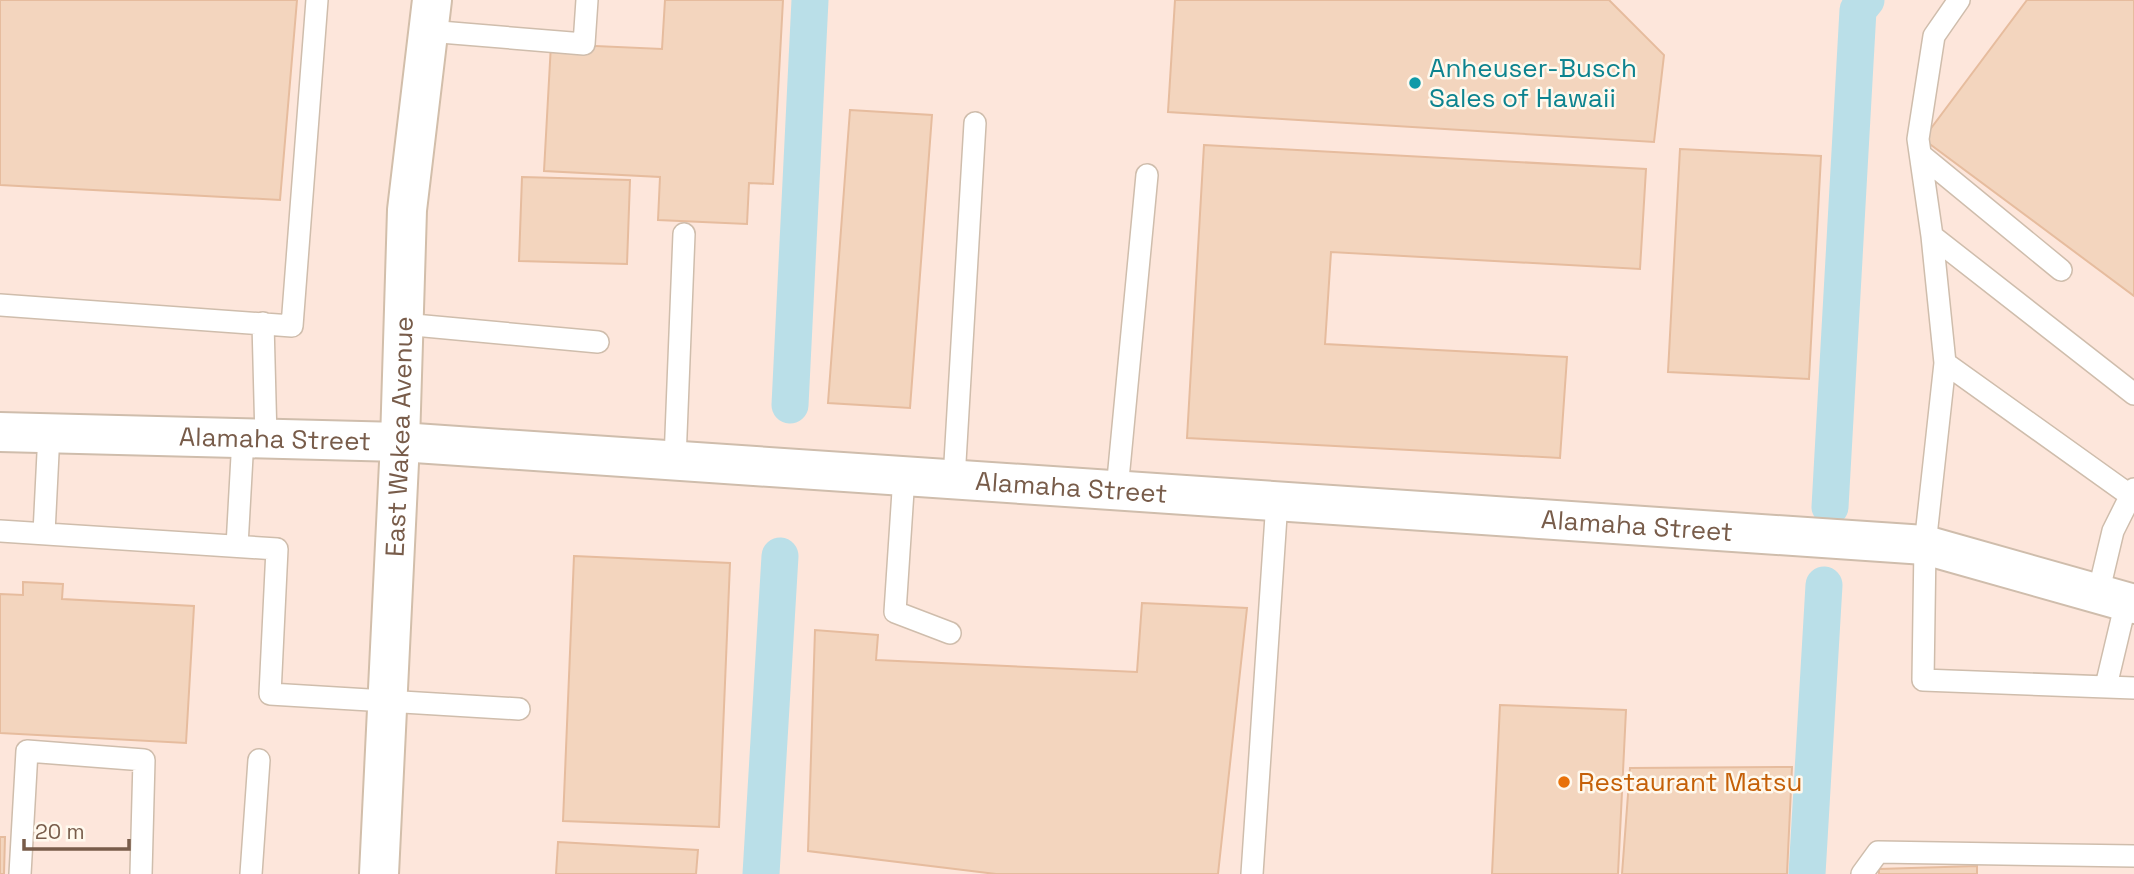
<svg xmlns="http://www.w3.org/2000/svg" width="2134" height="874" font-family="'Space Grotesk',sans-serif">
  <style>
    .commercial { fill: #fde6db }
    .lines { fill: none; stroke-linecap: round; stroke-linejoin: round }
    .canal { stroke: #badfe8; stroke-width: 37 }
    .building { fill: #f3d5be; stroke: #e6bc9e; stroke-width: 2 }
    .lane-casing { stroke: #cfbdac; stroke-width: 24 }
    .street-casing { stroke: #cfbdac; stroke-width: 42 }
    .secondary-casing { stroke: #d2beaa; stroke-width: 42 }
    .lane { stroke: #fff; stroke-width: 21 }
    .street { stroke: #fff; stroke-width: 38 }
    .secondary { stroke: #fff; stroke-width: 38 }
    .culture-dot { fill: #0f9aa8; stroke: #fff9ee; stroke-width: 2.5 }
    .food-dot { fill: #e8710a; stroke: #fff9ee; stroke-width: 2.5 }
    .labels { text-anchor: middle; stroke-width: 5; stroke-linejoin: round; paint-order: stroke }
    .culture-label { font-size: 26px; fill: #0d838f; stroke: #fff9ee; text-anchor: start }
    .street-label { font-size: 26px; fill: #785c4a; stroke: #fff9ee }
    .food-label { font-size: 26px; fill: #c56008; stroke: #fff9ee; text-anchor: start }
  </style>
  <rect width="100%" height="100%" fill="#fdf5e7"/>
  <path class="commercial" d="M0,0H2134V874H0Z"/>
  <g class="lines">
    <path class="canal" d="M790,405L810,0
      M1830,507L1858,10L1866,0
      M761,874L780,556
      M1807,874L1824,585"/>
  </g>
  <path class="building" d="M0,0H297L280,200L0,185Z
    M665,0H783L773,184L749,183L747,224L658,220L660,177L544,171L551,44L662,49Z
    M1175,0H1609L1664,55L1654,142L1168,112Z
    M2027,0H2134V296L1923,139Z
    M850,110L932,115L910,408L828,403Z
    M1204,145L1646,169L1640,269L1331,252L1325,344L1567,357L1560,458L1187,438Z
    M1680,149L1821,156L1809,379L1668,372Z
    M522,177L630,180L627,264L519,261Z
    M574,556L730,563L719,827L563,821Z
    M23,582L63,584L62,599L194,606L186,743L0,733V594L23,595Z
    M1142,603L1247,608L1218,874H996L808,851L815,630L878,635L876,660L1137,672Z
    M1500,705L1626,710L1618,874H1492Z
    M1792,767L1787,874H1622L1630,768Z
    M0,837H5L4,874H0Z
    M558,842L698,850L696,874H556Z
    M1977,866V874H1879V869Z"/>
  <g class="lines">
    <g class="lane-casing">
      <path id="lane" d="M1959,0L1934,36L1918,139L1932,236L1945,363L1925,545L1923,680L2134,688
        M428,31L584,44L587,0
        M1921,155L2061,270
        M1932,236L2134,394
        M0,305L292,326L317,0
        M263,323L266,439
        M403,324L598,342
        M1945,363L2131,496
        M675,460L684,234
        M904,476L895,612L950,633
        M954,479L975,123
        M1117,490L1147,175
        M0,531L277,549L270,694L519,709
        M44,533L49,433
        M237,546L243,438
        M2098,594L2113,531L2134,489
        M2106,686L2126,602
        M20,874L27,751L144,760L141,874
        M251,874L259,760
        M1252,874L1277,501
        M1862,874L1878,852L2134,856"/>
    </g>
    <g class="street-casing">
      <g id="street">
        <path id="s1" d="M0,432L400,442L1925,545L2134,604"/>
      </g>
    </g>
    <g class="secondary-casing">
      <g id="secondary">
        <path id="s2" d="M379,874L400,442L407,210L432,0"/>
      </g>
    </g>
    <use href="#lane" class="lane"/>
    <use href="#street" class="street"/>
    <use href="#secondary" class="secondary"/>
  </g>
  <circle class="culture-dot" cx="1415" cy="83" r="7"/>
  <circle class="food-dot" cx="1564" cy="782" r="7"/>
  <g class="labels">
    <g class="culture-label">
      <text x="1429" y="77">Anheuser-Busch<tspan x="1429" dy="30">Sales of Hawaii</tspan></text>
    </g>
    <g class="street-label">
      <text dy="9" stroke="none"><textPath href="#s2" startOffset="438">East Wakea Avenue</textPath></text>
      <text dy="9" stroke="none"><textPath href="#s1" startOffset="275">Alamaha Street</textPath></text>
      <text dy="9" stroke="none"><textPath href="#s1" startOffset="1073">Alamaha Street</textPath></text>
      <text dy="9" stroke="none"><textPath href="#s1" startOffset="1640">Alamaha Street</textPath></text>
    </g>
    <g class="food-label">
      <text x="1578" y="791">Restaurant Matsu</text>
    </g>
  </g>
  <path d="M24 839v10h105v-10" fill="none" stroke="#785c4a" stroke-width="3.5"/>
  <text x="35" y="839" font-size="21" fill="#785c4a" stroke="#fff9ee" stroke-width="5" paint-order="stroke">20 m</text>
</svg>
